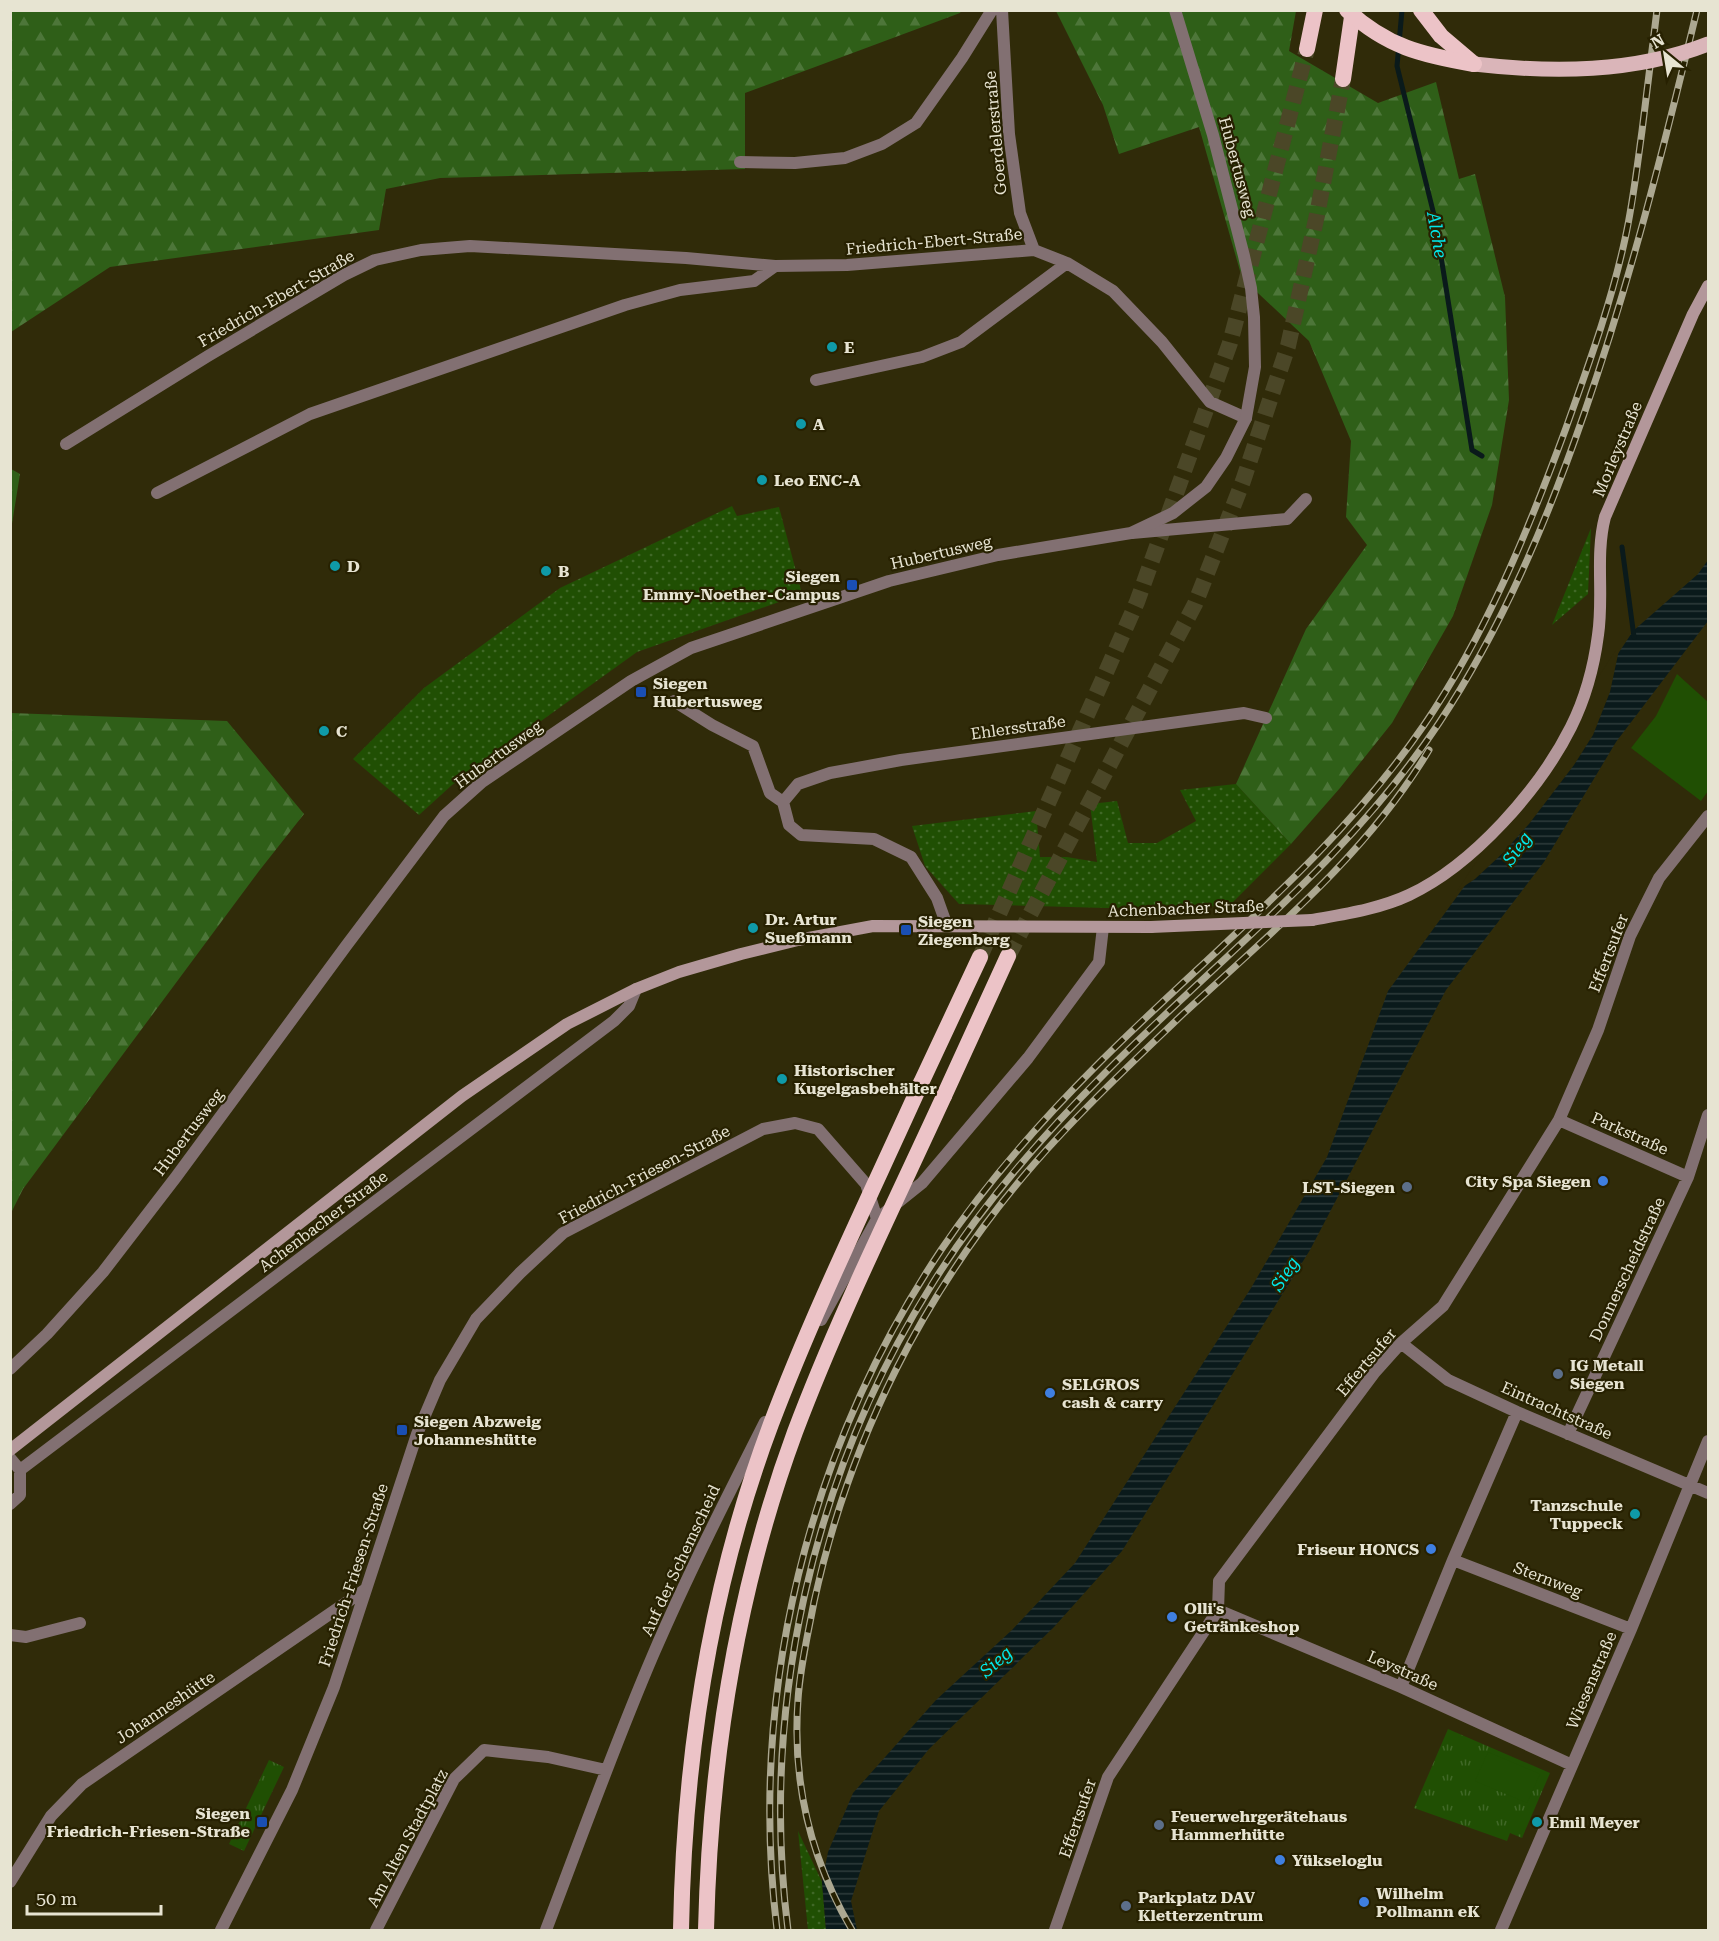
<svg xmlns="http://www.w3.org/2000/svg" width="1719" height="1941" font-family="'Roboto Serif',serif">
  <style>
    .grass { fill: url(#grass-dots) }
    .forest { fill: url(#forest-firs) }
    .park { fill: url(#park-tufts) }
    .garden { fill: #204f03 }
    .water { fill: url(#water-rules) }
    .pier { fill: #302b09 }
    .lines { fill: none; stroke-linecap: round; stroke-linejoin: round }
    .stream { stroke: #0a1a1b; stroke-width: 5 }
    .trunk-tunnel { stroke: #4b4727; stroke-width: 16; stroke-dasharray: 16 8; stroke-linecap: butt }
    .minor { stroke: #827072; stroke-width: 12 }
    .tertiary { stroke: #827072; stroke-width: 12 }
    .secondary { stroke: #b3979a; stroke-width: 12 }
    .trunk { stroke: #ecc3c7; stroke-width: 16 }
    .rail-casing { stroke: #aca891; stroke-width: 7 }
    .rail { stroke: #272101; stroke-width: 4.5; stroke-dasharray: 14; stroke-linecap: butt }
    .secondary-bridge { stroke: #b3979a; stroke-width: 12 }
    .primary-bridge { stroke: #dab5b9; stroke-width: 15 }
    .trunk-bridge { stroke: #ecc3c7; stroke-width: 16 }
    .culture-dot { fill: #0f9aa8; stroke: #272101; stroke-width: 2 }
    .transit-dot { fill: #1a4fb4; stroke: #272101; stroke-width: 2 }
    .shop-dot { fill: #3f7fe0; stroke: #272101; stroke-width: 2 }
    .service-dot { fill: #5c6f8a; stroke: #272101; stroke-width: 2 }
    .labels { text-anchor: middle; stroke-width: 4.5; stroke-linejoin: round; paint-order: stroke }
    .street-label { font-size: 16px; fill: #e7e4d2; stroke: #272101 }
    .poi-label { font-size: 16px; font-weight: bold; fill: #e7e4d2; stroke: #272101; text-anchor: start }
    .water-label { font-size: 18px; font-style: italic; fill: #02e8ea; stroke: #272101 }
  </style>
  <defs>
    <pattern id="grass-dots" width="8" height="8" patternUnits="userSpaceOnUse" patternTransform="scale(1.5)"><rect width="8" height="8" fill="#204f03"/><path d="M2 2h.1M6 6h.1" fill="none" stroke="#406827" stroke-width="1.8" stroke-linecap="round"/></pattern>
    <pattern id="forest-firs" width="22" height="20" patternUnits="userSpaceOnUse" patternTransform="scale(1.5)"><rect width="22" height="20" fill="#2f5f18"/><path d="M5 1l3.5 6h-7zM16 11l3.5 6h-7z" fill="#4d7639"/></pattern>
    <pattern id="park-tufts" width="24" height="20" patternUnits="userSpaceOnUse" patternTransform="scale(1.5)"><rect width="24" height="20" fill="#204f03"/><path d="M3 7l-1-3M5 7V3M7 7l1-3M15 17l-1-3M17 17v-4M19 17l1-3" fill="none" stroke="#406827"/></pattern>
    <pattern id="water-rules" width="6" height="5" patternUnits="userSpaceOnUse" patternTransform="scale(1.5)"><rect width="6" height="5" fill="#0a1a1b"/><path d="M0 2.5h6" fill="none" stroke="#2e3b3b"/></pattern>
  </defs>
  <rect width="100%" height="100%" fill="#302b09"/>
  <path class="grass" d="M732,506L737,516L779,507L802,594L637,652L452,785L419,815L353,759L424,688L560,588Z
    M1591,528L1588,594L1552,625Z
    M1236,784L1291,844L1229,906L1106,908L959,904L925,866L912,826L1036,811L1040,857H1067L1097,862L1090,804L1117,801L1128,843H1157L1196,821L1180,790Z
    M798,1831L822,1882L826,1930H808Z"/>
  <path class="forest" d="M11,11H961L960,13L745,93V169L440,178L386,189L379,230L110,267L11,332Z
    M1056,11H1296L1289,51L1378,103L1436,82L1459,179L1475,174L1505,297L1509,400L1492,505L1453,616L1392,723L1340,788L1291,844L1236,784L1306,629L1367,545L1346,517L1351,441L1309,341L1242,278L1199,127L1119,154L1103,105Z
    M11,469L20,474L11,530Z
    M11,713L227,721L304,814L259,871L23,1189L11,1213Z"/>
  <path class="park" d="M1448,1729L1550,1773L1522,1838L1510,1833L1507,1841L1414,1808Z
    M269,1760L284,1767L244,1851L229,1844Z"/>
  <path class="garden" d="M1677,674L1708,702V791L1701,801L1631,748L1656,716Z
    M1488,1752L1540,1774L1527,1803L1475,1781Z"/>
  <path class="water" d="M1708,560V621L1616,742L1544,862L1446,990L1310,1250L1122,1551L1054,1627L929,1749L879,1811L851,1901L857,1930H826L822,1882L828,1852L853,1793L936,1700L1012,1630L1075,1563L1251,1288L1327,1157L1388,991L1469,880L1633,631L1698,574Z"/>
  <path class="pier" d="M1616,650H1619L1610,692L1593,735L1574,765L1529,824L1503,853L1475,879L1457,891Z"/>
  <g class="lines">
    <path class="stream" d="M1402,10L1397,66L1435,219L1472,450L1482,456
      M1622,547L1634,637"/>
    <path class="trunk-tunnel" d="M1008,956L1195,604L1243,481L1288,346L1317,215L1343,79
      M980,957L1137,602L1230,343L1307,49"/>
    <path class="minor" d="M1002,10L1009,134L1020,213L1034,250
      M740,162L795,163L845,158L882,144L916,123L962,58L992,10
      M816,380L922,357L961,342L1067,263
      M66,444L208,356L344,275L375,260L421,250L470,246L686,258L775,266L847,265L1034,250L1067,263L1113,291L1162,342L1210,402L1246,418
      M157,493L310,414L625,305L680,290L754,281L775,266
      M1132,533L1287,519L1306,499
      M674,701L712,725L753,746L770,793L783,802L789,825L801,835L874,839L911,857L937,898L947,926
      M783,802L798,784L830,773L901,760L1244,713L1266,718
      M1559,1120L1688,1177
      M821,1320L877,1219L922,1183L1028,1058L1099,962L1103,927
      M1401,1343L1448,1380L1517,1412L1708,1493
      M1568,1434L1688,1177L1708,1115
      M10,1458L20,1470V1495L10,1504
      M20,1470L614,1021L629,1006L636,989
      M1453,1560L1631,1629
      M1218,1610L1401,1687L1572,1765
      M10,1635L26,1637L80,1623
      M1401,1687L1453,1560L1517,1412
      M10,1882L51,1816L82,1784L366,1589
      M221,1930L292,1790L334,1687L417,1434L440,1380L476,1319L520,1273L563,1233L763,1129L795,1123L818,1129L866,1184L877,1219
      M376,1930L454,1779L484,1750L548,1757L606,1770
      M546,1930C581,1838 614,1746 653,1655C687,1576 726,1499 765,1422
      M1055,1930L1108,1777L1218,1610L1219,1581L1375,1372L1401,1343L1443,1306L1559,1120L1598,1030L1630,936L1659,878L1708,816
      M1501,1930L1631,1629L1708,1441"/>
    <path class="tertiary" d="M10,1369L47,1334L103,1272L176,1177L346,946L444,816L482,782L631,681L691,648L889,581L998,555L1131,533L1173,513L1206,487L1226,458L1246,418L1255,367L1254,317L1251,288L1244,256L1213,135L1175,10"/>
    <path class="secondary" d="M1312,920C1345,914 1379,909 1409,895C1473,865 1540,789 1571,727C1585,699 1594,666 1598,635C1604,596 1595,555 1605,517L1693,314L1708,286
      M10,1450L462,1096L567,1024L636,989L679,972L741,954L798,940L873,926L1151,927"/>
    <path class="trunk" d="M1421,10L1441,36L1474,64
      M1307,49L1315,10
      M1343,79L1353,10
      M921,1083L980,957
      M944,1096L1008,956"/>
    <g class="rail-casing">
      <path id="rail" d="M777,1930C748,1692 808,1449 941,1250C986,1183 1040,1122 1097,1065C1208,954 1334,856 1424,725C1486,634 1528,531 1566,428C1588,366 1611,304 1625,239C1633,203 1637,167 1642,131C1647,90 1652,51 1657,10
        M788,1930C760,1709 812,1475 931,1286C979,1208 1040,1138 1105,1073C1219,958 1349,859 1439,723C1502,628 1547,521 1584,414C1630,282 1664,147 1697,10
        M852,1930C811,1860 792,1782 798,1700C800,1667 808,1634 814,1602C849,1440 925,1289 1034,1164C1081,1110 1133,1062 1184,1013C1272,932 1367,854 1429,750"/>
    </g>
    <use href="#rail" class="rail"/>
    <path class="secondary-bridge" d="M1151,927L1312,920"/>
    <path class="primary-bridge" d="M1474,64C1552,73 1634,73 1708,44"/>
    <path class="trunk-bridge" d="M1347,10C1387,47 1422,55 1474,64
      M681,1930C684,1758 710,1586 771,1424C815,1308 870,1196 921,1083
      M706,1930C710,1761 736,1592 795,1432C838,1318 893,1207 944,1096"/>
  </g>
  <g class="culture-dot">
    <circle cx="832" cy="347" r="6"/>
    <circle cx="801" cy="424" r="6"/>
    <circle cx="762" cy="480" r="6"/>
    <circle cx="335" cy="566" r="6"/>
    <circle cx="546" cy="571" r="6"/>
    <circle cx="324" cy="731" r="6"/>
    <circle cx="753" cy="928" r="6"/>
    <circle cx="782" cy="1079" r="6"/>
    <circle cx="1635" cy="1514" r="6"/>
    <circle cx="1537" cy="1822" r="6"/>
  </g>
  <g class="transit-dot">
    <rect x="846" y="579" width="12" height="12" rx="3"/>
    <rect x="635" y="686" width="12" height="12" rx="3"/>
    <rect x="900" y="924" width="12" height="12" rx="3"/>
    <rect x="396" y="1424" width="12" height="12" rx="3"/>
    <rect x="256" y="1816" width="12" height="12" rx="3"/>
  </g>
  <g class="shop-dot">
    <circle cx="1603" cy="1181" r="6"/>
    <circle cx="1050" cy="1393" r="6"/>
    <circle cx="1431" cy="1549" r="6"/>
    <circle cx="1172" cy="1617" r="6"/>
    <circle cx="1280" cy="1860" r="6"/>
    <circle cx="1364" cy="1902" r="6"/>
  </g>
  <g class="service-dot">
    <circle cx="1407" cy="1187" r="6"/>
    <circle cx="1558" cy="1374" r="6"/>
    <circle cx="1159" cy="1825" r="6"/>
    <circle cx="1126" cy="1906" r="6"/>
  </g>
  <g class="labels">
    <g class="street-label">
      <text transform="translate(995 133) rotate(-95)" y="6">Goerdelerstraße</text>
      <text transform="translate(1238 167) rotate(75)" y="6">Hubertusweg</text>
      <text transform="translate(934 241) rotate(-5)" y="6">Friedrich-Ebert-Straße</text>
      <text transform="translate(276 298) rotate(-30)" y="6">Friedrich-Ebert-Straße</text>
      <text transform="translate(1617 449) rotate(-67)" y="6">Morleystraße</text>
      <text transform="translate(941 552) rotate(-13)" y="6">Hubertusweg</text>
      <text transform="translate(1018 727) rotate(-8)" y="6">Ehlersstraße</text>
      <text transform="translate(498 754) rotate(-36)" y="6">Hubertusweg</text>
      <text transform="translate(1186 908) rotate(-2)" y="6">Achenbacher Straße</text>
      <text transform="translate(1608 953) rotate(-69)" y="6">Effertsufer</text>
      <text transform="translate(188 1132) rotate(-53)" y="6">Hubertusweg</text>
      <text transform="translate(1630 1133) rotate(24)" y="6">Parkstraße</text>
      <text transform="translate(644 1174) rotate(-28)" y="6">Friedrich-Friesen-Straße</text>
      <text transform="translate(323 1221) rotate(-37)" y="6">Achenbacher Straße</text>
      <text transform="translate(1627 1269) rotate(-65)" y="6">Donnerscheidstraße</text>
      <text transform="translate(1366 1362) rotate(-50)" y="6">Effertsufer</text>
      <text transform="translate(1557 1410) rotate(24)" y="6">Eintrachtstraße</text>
      <text transform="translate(680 1560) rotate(-65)" y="6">Auf der Schemscheid</text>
      <text transform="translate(353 1575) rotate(-72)" y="6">Friedrich-Friesen-Straße</text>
      <text transform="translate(1548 1579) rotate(21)" y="6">Sternweg</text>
      <text transform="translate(1403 1670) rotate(24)" y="6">Leystraße</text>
      <text transform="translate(1591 1680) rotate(-67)" y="6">Wiesenstraße</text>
      <text transform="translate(165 1707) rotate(-34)" y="6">Johanneshütte</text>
      <text transform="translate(1077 1818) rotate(-71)" y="6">Effertsufer</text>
      <text transform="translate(407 1838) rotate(-62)" y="6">Am Alten Stadtplatz</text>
    </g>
    <g class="poi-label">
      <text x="844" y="353">E</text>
      <text x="813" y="430">A</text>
      <text x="774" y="486">Leo ENC-A</text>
      <text x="347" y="572">D</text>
      <text x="558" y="577">B</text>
      <text x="840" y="582" text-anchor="end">Siegen<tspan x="840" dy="18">Emmy-Noether-Campus</tspan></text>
      <text x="653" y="689">Siegen<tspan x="653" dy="18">Hubertusweg</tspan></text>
      <text x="336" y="737">C</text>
      <text x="765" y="925">Dr. Artur<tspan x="765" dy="18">Sueßmann</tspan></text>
      <text x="918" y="927">Siegen<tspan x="918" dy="18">Ziegenberg</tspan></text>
      <text x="794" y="1076">Historischer<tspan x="794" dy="18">Kugelgasbehälter</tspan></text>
      <text x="1591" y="1187" text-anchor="end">City Spa Siegen</text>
      <text x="1395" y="1193" text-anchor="end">LST-Siegen</text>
      <text x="1570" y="1371">IG Metall<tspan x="1570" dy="18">Siegen</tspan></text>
      <text x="1062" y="1390">SELGROS<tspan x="1062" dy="18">cash &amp; carry</tspan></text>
      <text x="414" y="1427">Siegen Abzweig<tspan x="414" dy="18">Johanneshütte</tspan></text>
      <text x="1623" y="1511" text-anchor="end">Tanzschule<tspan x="1623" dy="18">Tuppeck</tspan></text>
      <text x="1419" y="1555" text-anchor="end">Friseur HONCS</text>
      <text x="1184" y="1614">Olli's<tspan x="1184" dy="18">Getränkeshop</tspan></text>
      <text x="250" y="1819" text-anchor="end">Siegen<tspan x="250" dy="18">Friedrich-Friesen-Straße</tspan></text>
      <text x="1171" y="1822">Feuerwehrgerätehaus<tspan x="1171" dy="18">Hammerhütte</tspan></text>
      <text x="1549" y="1828">Emil Meyer</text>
      <text x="1292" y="1866">Yükseloglu</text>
      <text x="1376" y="1899">Wilhelm<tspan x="1376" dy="18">Pollmann eK</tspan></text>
      <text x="1138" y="1903">Parkplatz DAV<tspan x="1138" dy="18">Kletterzentrum</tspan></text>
    </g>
    <g class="water-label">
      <text transform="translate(1437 235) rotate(80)" y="6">Alche</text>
      <text transform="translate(1517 849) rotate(-55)" y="6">Sieg</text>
      <text transform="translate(1285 1274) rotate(-57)" y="6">Sieg</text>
      <text transform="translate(996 1662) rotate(-42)" y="6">Sieg</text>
    </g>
  </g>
  <rect width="1719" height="1941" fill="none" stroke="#e7e4d2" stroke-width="24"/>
  <g transform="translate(1665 54) rotate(330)" stroke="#272101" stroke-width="4.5" paint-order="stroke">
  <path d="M0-4.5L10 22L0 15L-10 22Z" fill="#e7e4d2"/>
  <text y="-9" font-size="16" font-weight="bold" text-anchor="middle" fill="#e7e4d2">N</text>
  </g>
  <path d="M27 1905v9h134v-9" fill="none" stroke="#e7e4d2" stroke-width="3"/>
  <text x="36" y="1905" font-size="18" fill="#e7e4d2" stroke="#272101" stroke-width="4.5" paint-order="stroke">50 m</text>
</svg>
